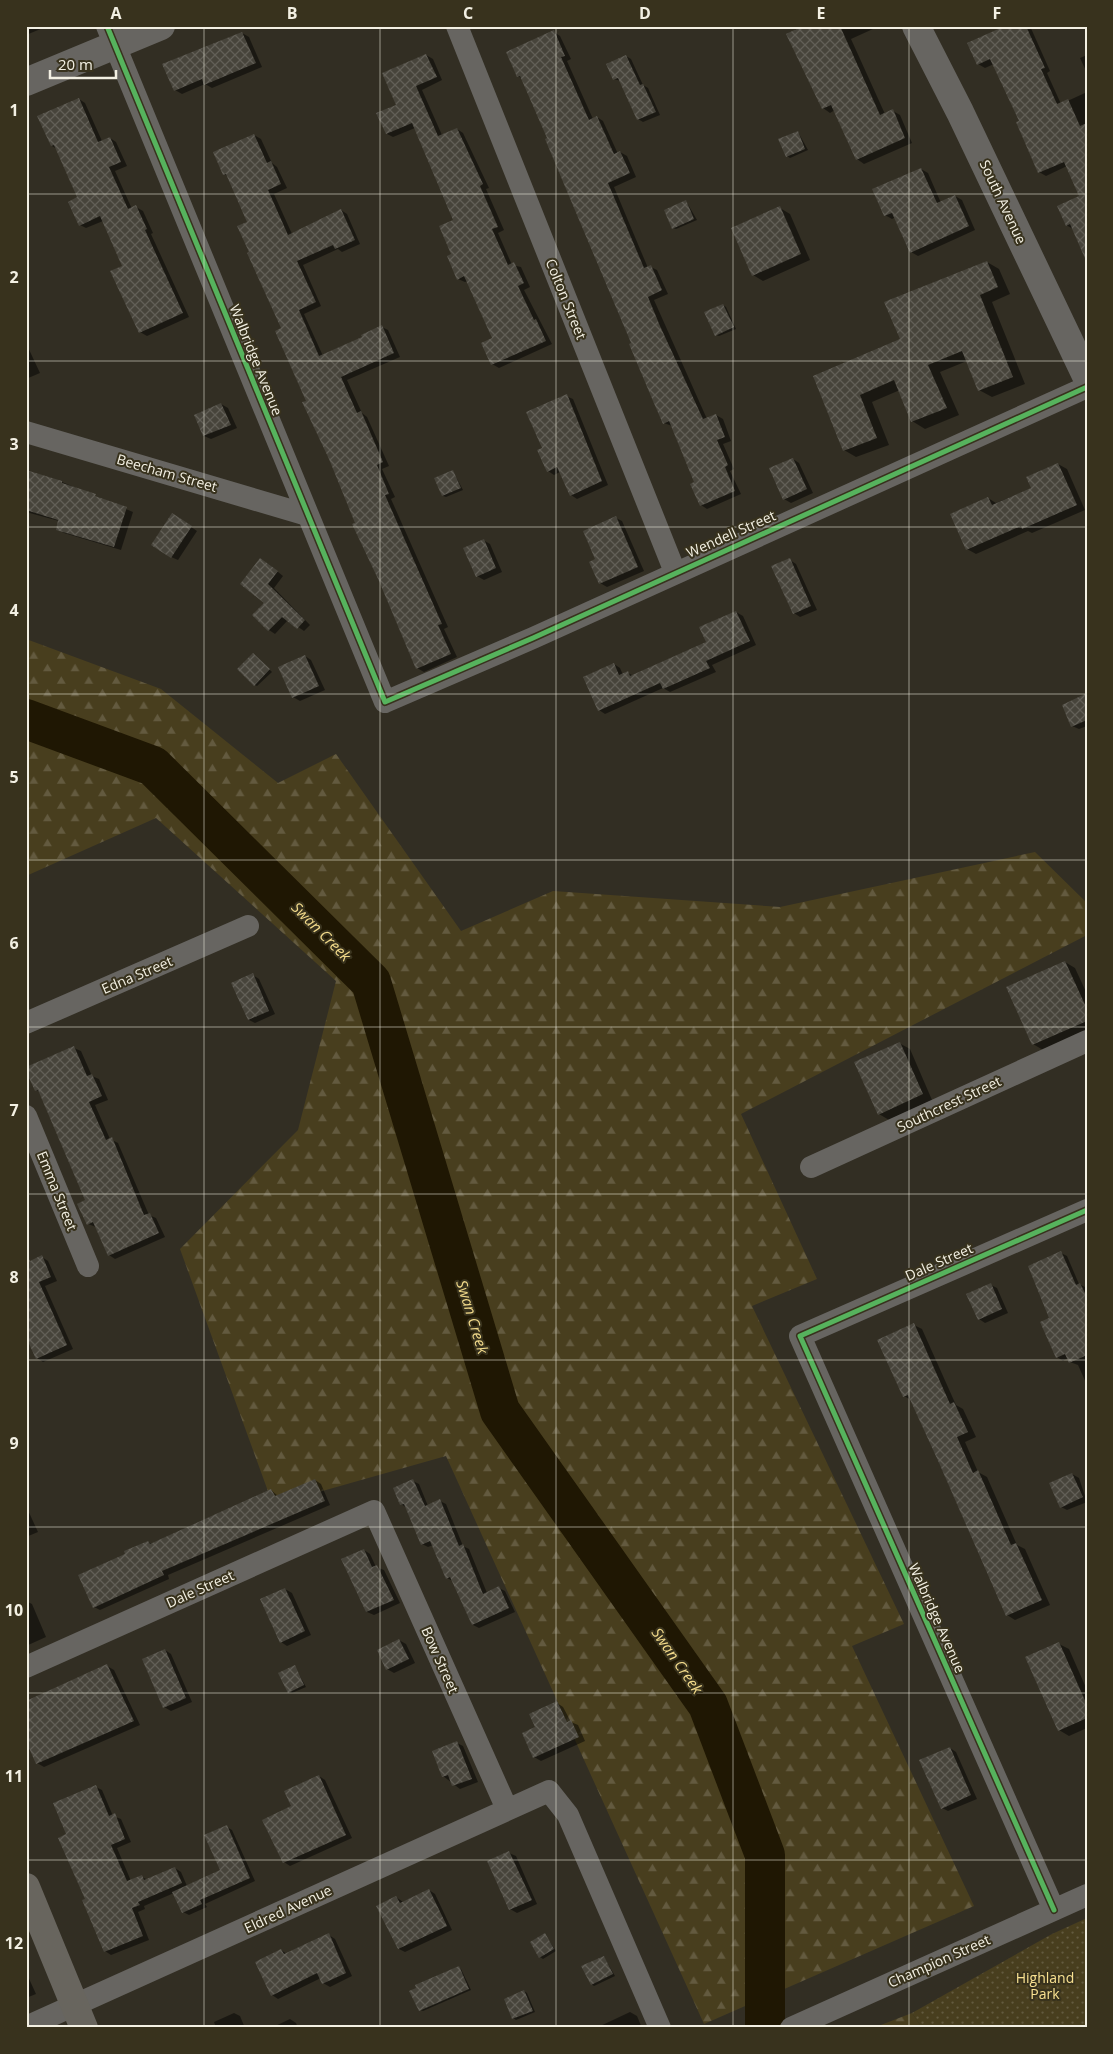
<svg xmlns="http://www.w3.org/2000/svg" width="1113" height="2054" font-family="'Open Sans',sans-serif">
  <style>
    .green { fill: url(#green-dots) }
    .forest { fill: url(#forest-firs) }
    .shadow { fill: #0007 }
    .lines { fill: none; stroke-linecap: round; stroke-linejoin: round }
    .river { stroke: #1f1703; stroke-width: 40 }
    .building { fill: url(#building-cross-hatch) }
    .minor { stroke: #676561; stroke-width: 22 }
    .tertiary { stroke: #676561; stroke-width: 28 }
    .primary { stroke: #68655e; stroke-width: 28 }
    .cycleway-casing { stroke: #38321d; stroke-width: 8 }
    .cycleway { stroke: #56b35d; stroke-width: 5 }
    .grid { fill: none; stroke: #f3f0e3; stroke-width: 1; stroke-opacity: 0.55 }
    .labels { text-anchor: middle; stroke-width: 4; stroke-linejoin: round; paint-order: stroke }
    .street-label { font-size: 14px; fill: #f3f0e3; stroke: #38321d }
    .park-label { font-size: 14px; fill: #f9e191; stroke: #38321d }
    .water-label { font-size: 15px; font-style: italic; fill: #f2da8a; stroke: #38321d }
    .neatline { fill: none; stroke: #f3f0e3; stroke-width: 2 }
    .grid-label { font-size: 16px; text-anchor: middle; font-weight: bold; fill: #f3f0e3 }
  </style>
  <defs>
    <pattern id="green-dots" width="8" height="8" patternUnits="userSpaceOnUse" patternTransform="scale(1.25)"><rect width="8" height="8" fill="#483e1e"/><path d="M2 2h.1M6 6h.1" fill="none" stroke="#635a3f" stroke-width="1.8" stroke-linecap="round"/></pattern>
    <pattern id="forest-firs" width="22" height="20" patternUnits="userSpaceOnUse" patternTransform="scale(1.25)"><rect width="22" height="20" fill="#483e1e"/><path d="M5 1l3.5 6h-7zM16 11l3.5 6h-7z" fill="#635a3f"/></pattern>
    <pattern id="building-cross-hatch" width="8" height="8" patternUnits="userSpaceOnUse" patternTransform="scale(1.25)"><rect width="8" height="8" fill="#47443b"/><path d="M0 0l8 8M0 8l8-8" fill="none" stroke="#625f57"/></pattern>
  </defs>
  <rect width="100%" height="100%" fill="#322e23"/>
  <path class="green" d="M1087,1918V2028H922L912,2013L1052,1934Z"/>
  <path class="forest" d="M26,639L161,689L278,783L336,754L461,931L553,891L780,907L1035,852L1087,903V935L741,1114L817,1279L752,1306L904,1624L852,1646L974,1906L704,2024L446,1456L273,1505L180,1249L298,1130L336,981L156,818L26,876Z
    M912,2013L922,2028H873Z"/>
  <path class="shadow" d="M26,26H43V28L26,35Z
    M794,26H872L873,29L851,39L885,114L893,111L900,115L912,143L864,164L857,159L835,110L830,113L823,108Z
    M1009,26H1030L1050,71L1047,73L1061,104L1087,92V258L1073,229L1066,225L1058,207L1081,197L1067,166L1046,176L1039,172L1018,123L1020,122L994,64L985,68L978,64L969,44Z
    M554,32L560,36L571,59L567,61L593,119L597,117L603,121L618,154L620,152L627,156L636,177L614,187L648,268L651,267L657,270L668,294L654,300L707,419L716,415L723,419L731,441L723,444L734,469L730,471L741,494L707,509L701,505L695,483L672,426L664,423L547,139H549L522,79L518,76Z
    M242,33L249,37L262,67L212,88L205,84L182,94L175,90L164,65Z
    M426,55L433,59L442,80L422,90L442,135L457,129L463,133L489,188L486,189L504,230L498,233L512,265L521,267L530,287L524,290L552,344L499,368L492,364L494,339L468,281L465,282L458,279L453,255L454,221L415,128L393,137L387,134L398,105Z
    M1087,55V73L1080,58Z
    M626,56L631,59L643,85L648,88L660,115L643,122L638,119L621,81L614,79Z
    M79,99L85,103L102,141L110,138L116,142L127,166L115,171L132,209L136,207L143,211L153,233L151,234L189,317L147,336L140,332L123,267L103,221L86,228L80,225L79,198L57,149L52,146Z
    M798,132L808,150L790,158L787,156Z
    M254,135L261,139L272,163L277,167L287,188L274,194L292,234L341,210L347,214L360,244L342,252L338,249L303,265L321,306L304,314L323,356L364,338L382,327L388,330L400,357L347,380L362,413L367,417L389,466L382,469L395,497L391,499L448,627L444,629L457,657L424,672L417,668L307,402L283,329L250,253L249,222L229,177L224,174Z
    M921,169L928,173L941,203L955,196L962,200L975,230L918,256L911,252L896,217L892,219L885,215Z
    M686,201L697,220L676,229L673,228Z
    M780,208L790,214L810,260L763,281L753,275Z
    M987,262L999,269L1010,294L992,302L1025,384L992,397L979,390L967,361L940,372L959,415L925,429L912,421L900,390L872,402L889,445L856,457L844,450L815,376L902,340Z
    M723,305L726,307L736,329L719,336L716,335Z
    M26,343L40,373L26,379Z
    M566,396L573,399L608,485L577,499L571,495L560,472L554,475L548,471L544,448Z
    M221,404L228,408L237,428L211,439L204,436L195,415Z
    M793,459L799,463L813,493L791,503L784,499Z
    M1058,464L1067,469L1085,510L1032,533L1028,531L976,554L967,549L988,498L996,503L1033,488Z
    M453,471L463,490L446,497L443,496Z
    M26,472L62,482L133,512L121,550L64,533L57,529L59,521L26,512Z
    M178,518L197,531L178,560L171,557Z
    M616,518L622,521L644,571L607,587L600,583L597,560Z
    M483,540L490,544L502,572L484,580L477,576Z
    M790,560L796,564L817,610L800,617L794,613Z
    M267,563L283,576L274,588L310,625L304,631L288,620L275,634L269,630L265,603Z
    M736,612L743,616L756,645L712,665L716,672L670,692L663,688L605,714L599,710L614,664L620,668L623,675L628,673L634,676L707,643Z
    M256,656L272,672L257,686L255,685Z
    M305,656L311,660L325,690L300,701L293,697Z
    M1087,697V726L1079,729L1072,726Z
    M1065,962L1075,968L1087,994V1031L1043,1050L1033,1044Z
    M253,975L259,979L275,1014L255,1023L249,1020Z
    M899,1043L910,1049L932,1100L889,1120L879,1114Z
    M74,1048L81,1051L92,1076L99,1079L108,1100L95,1105L110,1139L118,1143L149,1215L156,1218L165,1237L115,1259L109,1255L96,1227L88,1224L87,1201L41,1093L36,1090Z
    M1061,1253L1067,1256L1079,1284L1087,1288V1385L1078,1365L1070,1362L1068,1358L1063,1361L1057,1357L1051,1319Z
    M42,1257L48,1261L57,1281L45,1286L73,1349L43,1362L37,1358L26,1335Z
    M991,1285L997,1288L1008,1313L985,1323L979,1319Z
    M914,1325L922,1329L956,1405L963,1409L976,1437L965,1442L978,1472L987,1477L1017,1545L1025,1549L1050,1605L1015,1620L1007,1615L911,1400L904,1396L879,1340Z
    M1072,1474L1079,1478L1087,1502L1067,1510L1061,1507Z
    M315,1480L321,1484L330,1505L168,1575L169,1579L100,1610L94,1607L127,1555L148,1542L152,1544L271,1490L278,1496Z
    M413,1481L419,1484L428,1506L440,1501L446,1504L463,1546L469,1549L487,1593L499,1588L505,1591L515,1612L479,1628L473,1625L453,1581L447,1578L433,1545L428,1547L422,1544L407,1508L401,1504Z
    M26,1506L38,1532L26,1537Z
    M364,1550L370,1554L376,1567L384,1570L400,1603L374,1615L367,1612L343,1560Z
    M285,1589L292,1593L311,1635L287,1646L281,1642Z
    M26,1601L32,1604L46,1637L26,1646Z
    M399,1640L406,1644L415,1663L394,1673L387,1669Z
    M1059,1644L1069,1649L1087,1690V1728L1069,1736L1059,1730Z
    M165,1650L171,1654L192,1702L171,1711L164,1707Z
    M107,1666L114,1670L140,1725L44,1767L37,1763L28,1742H26V1702Z
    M295,1667L306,1687L292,1693L289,1692Z
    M557,1703L563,1707L571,1722L578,1725L585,1741L541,1761L534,1757L523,1733L537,1727Z
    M457,1743L463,1746L478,1782L460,1789L443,1776Z
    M950,1748L956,1752L977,1799L948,1811L942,1808Z
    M319,1776L325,1780L352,1838L290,1866L284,1862L292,1806Z
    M96,1787L102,1790L113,1816L121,1819L131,1842L117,1848L131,1881L142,1877L148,1880L175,1868L181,1872L187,1886L221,1871L227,1827L232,1830L255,1881L205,1904L207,1907L189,1915L183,1912L174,1893L144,1906L145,1909L138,1912L149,1940L111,1955L105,1951L86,1899L68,1835Z
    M509,1853L516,1856L537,1904L517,1913L510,1909Z
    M429,1890L435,1894L452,1930L405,1952L399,1949L396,1897L403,1902Z
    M329,1935L335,1939L352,1976L330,1987L323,1983L321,1978L278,1999L272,1995L281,1950L287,1954Z
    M545,1935L556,1951L543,1959L540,1957Z
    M604,1957L615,1976L594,1986L591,1984Z
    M458,1968L461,1969L471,1990L423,2011L420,2010Z
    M26,1972L36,1994L26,1998Z
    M524,1991L527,1993L535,2012L516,2020L513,2018Z
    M630,2012L637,2016L642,2028H596Z
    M234,2013L240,2016L245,2028H209L215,2025L214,2022Z
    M290,2019L296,2023L298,2028H271Z"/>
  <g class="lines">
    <path class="river" d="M26,719L153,766L371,982L500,1411L708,1705L765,1855V2028"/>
  </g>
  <path class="building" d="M803,26H840L880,115L893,109L905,138L856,160L831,105L822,109L786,34Z
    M1005,26H1026L1045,68L1041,69L1057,104L1068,99L1080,126L1087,123V263L1070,224L1066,226L1057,206L1079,196L1064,162L1038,173L1016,122L1019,121L990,59L977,65L967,43Z
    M554,30L565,56L561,57L589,120L597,116L614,154L620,151L630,173L608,183L644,268L651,265L662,290L648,297L660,326L703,419L716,414L725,437L717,440L728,465L725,467L735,491L700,506L690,484L694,482L669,421L663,424L653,401L629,344L631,343L545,139L547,138L520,76L517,77L506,52Z
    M242,32L256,63L204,85L202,79L174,91L162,64Z
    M426,54L437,77L416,86L438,136L457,128L483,184L480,186L498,227L492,229L508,265L514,262L524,283L518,286L534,320L536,319L546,341L491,365L481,343L492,338L464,276L457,280L447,256L451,254L439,226L453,220L412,123L386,134L376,113L396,105L382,73Z
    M626,55L640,85L643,84L656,112L637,120L618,78L613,80L606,64Z
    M79,98L98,142L110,137L121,162L109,167L128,209L136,205L147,229L145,230L183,313L139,333L110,271L122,266L100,216L79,226L68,202L77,197L54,145L51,146L37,116Z
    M798,131L805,149L786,157L778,139Z
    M254,134L267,163L271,161L281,184L268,190L288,235L341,209L355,240L335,249L333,245L297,261L316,302L299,310L319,356L362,337L361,335L382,325L394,353L341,377L357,413L361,411L383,462L377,465L389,494L385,495L442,624L438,625L451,654L416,669L379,581L352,524L355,523L329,459L302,402L306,401L275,331L281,328L247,253L249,252L237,226L247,222L226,174L223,175L213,152Z
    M921,168L937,203L955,195L969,226L910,253L892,213L884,216L872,189Z
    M686,200L694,219L672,229L664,210Z
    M780,206L801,254L752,276L731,228Z
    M987,261L998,287L980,295L1013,377L978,391L962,351L928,365L947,408L911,422L894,380L860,395L877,438L843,451L813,376L900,339L884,302Z
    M723,304L734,327L715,336L704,312Z
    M567,394L602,481L570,496L557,467L547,472L537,450L542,448L526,412Z
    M221,403L231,425L203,436L194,415Z
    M793,458L807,489L783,500L769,468Z
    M1058,463L1077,505L1022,529L1021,526L966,550L950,514L988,497L992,505L1031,488L1026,477Z
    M26,470L62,481V483L96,494L95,496L127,507L114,547L56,530L58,520L26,510Z
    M453,470L461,488L442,496L434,478Z
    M172,513L192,526L171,558L151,545Z
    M616,516L638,567L599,584L589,562L595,559L583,531Z
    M484,539L496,568L476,577L463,548Z
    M260,558L278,571L268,584L305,620L297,629L282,617L268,631L252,615L264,603L240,584Z
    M790,558L811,606L793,614L771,566Z
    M736,611L750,641L706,661L710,668L663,689L660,683L598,711L583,677L614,663L619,675L628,671L630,676L706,642L699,627Z
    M253,653L270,669L254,686L237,669Z
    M305,655L319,686L292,698L278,667Z
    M1087,693V720L1071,727L1062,705Z
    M1065,961L1087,1009V1021L1032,1045L1006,987Z
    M253,973L269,1011L248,1020L231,983Z
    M900,1042L923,1094L878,1115L854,1062Z
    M74,1046L87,1076L92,1074L102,1096L89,1102L106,1140L112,1137L144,1215L150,1213L159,1233L108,1256L93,1222L87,1225L77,1204L85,1200L38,1090L35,1091L26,1071V1067Z
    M1061,1251L1076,1285L1080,1283L1087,1297V1355L1069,1363L1065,1354L1056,1358L1040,1322L1049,1318L1028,1266Z
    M26,1254L30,1261L42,1255L51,1277L39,1282L67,1345L36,1359L26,1337Z
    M991,1283L1002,1309L978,1320L966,1294Z
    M914,1323L950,1404L954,1402L968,1432L957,1437L973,1473L978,1470L1011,1545L1016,1543L1042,1600L1006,1616L939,1463L908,1395L903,1397L877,1340Z
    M1072,1473L1083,1497L1060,1508L1049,1483Z
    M315,1479L325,1501L162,1571L164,1575L93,1608L78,1575L125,1554L124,1551L148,1541L150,1544L271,1489L275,1496Z
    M413,1479L425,1506L440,1499L459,1546L463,1544L483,1594L499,1586L509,1608L472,1625L450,1577L446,1579L430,1541L421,1545L404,1504L400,1505L393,1488Z
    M364,1549L372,1567L377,1565L394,1600L366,1612L341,1559Z
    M285,1588L305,1631L280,1643L260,1599Z
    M399,1639L409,1659L386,1670L377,1650Z
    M1059,1642L1087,1705V1718L1058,1731L1025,1657Z
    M165,1649L186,1698L163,1708L142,1659Z
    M107,1664L134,1721L36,1764L26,1741V1701Z
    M295,1665L304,1685L288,1693L278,1673Z
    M557,1701L567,1722L571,1720L579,1737L533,1758L522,1733L535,1727L529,1714Z
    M457,1741L472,1779L452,1786L448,1775L442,1777L432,1751Z
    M950,1747L971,1795L941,1809L919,1760Z
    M319,1775L346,1835L283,1863L262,1820L291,1806L284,1791Z
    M96,1785L109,1816L115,1813L125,1839L111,1845L127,1881L142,1875L144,1880L175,1867L182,1883L138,1902L140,1905L132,1908L143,1936L104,1952L82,1900L85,1899L58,1838L66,1834L53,1803Z
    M227,1825L250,1878L200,1900L202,1904L182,1913L172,1892L220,1870L204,1835Z
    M509,1851L532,1900L509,1910L487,1861Z
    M429,1889L447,1926L398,1949L376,1906L396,1896L400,1903Z
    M329,1933L346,1973L322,1984L317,1973L271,1996L255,1962L281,1949L284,1954Z
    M545,1933L554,1949L539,1958L530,1942Z
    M604,1956L613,1974L591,1985L581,1966Z
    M459,1966L469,1989L419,2011L409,1991L416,1988L415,1985Z
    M524,1990L533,2011L512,2019L504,1999Z"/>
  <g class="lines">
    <path class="minor" d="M107,26L385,702L533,638L1087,387
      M457,26L675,572
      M26,432L307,515
      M26,1023L248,926
      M26,1116L88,1266
      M811,1167L1087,1041
      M26,1667L374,1511L507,1809
      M1054,1910L800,1336L1087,1210
      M26,2027L549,1791L568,1815L660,2028
      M791,2028L1087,1895"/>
    <path class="tertiary" d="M916,26L960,112L1087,378
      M26,82L161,26"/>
    <path class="primary" d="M26,1887L84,2028"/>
    <g class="cycleway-casing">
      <path id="cycleway" d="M107,26L385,702L533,638L1087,387
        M1054,1910L800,1336L1087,1210"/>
    </g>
    <use href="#cycleway" class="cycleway"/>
  </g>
  <path class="grid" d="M204,26V2028M380,26V2028M556,26V2028M733,26V2028M909,26V2028M26,194H1087M26,361H1087M26,527H1087M26,694H1087M26,860H1087M26,1027H1087M26,1194H1087M26,1360H1087M26,1527H1087M26,1693H1087M26,1860H1087"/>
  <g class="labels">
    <g class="street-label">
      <text transform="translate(1003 202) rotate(65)" y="5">South Avenue</text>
      <text transform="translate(566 299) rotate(68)" y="5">Colton Street</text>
      <text transform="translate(256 360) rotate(68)" y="5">Walbridge Avenue</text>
      <text transform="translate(167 473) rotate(16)" y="5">Beecham Street</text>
      <text transform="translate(731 534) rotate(-24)" y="5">Wendell Street</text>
      <text transform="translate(137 975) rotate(-23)" y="5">Edna Street</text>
      <text transform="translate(949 1104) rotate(-25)" y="5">Southcrest Street</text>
      <text transform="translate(57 1191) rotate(68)" y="5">Emma Street</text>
      <text transform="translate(939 1262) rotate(-24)" y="5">Dale Street</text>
      <text transform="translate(200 1589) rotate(-24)" y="5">Dale Street</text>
      <text transform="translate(937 1618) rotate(66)" y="5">Walbridge Avenue</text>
      <text transform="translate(440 1660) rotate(66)" y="5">Bow Street</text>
      <text transform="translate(288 1909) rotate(-25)" y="5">Eldred Avenue</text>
      <text transform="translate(939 1961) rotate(-24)" y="5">Champion Street</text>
    </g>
    <g class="park-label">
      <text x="1045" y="1983">Highland<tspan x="1045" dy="16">Park</tspan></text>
    </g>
    <g class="water-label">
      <text transform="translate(321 932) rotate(45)" y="5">Swan Creek</text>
      <text transform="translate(472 1317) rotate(73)" y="5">Swan Creek</text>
      <text transform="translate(677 1661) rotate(55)" y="5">Swan Creek</text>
    </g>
  </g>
  <rect width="1113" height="2054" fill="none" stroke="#38321d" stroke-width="55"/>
  <path d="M50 70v8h66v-8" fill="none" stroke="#f3f0e3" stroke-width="2.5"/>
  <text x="58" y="70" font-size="15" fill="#f3f0e3" stroke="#38321d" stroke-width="4" paint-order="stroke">20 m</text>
  <rect x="28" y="28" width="1058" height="1998" class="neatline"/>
  <g class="grid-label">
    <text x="116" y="19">A</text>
    <text x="292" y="19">B</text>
    <text x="468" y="19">C</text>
    <text x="645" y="19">D</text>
    <text x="821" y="19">E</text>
    <text x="997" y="19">F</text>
    <text x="14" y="116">1</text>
    <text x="14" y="283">2</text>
    <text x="14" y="450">3</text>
    <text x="14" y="616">4</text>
    <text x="14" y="783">5</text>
    <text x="14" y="949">6</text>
    <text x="14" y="1116">7</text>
    <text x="14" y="1283">8</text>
    <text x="14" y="1449">9</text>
    <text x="14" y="1616">10</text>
    <text x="14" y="1782">11</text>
    <text x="14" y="1949">12</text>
  </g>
</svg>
